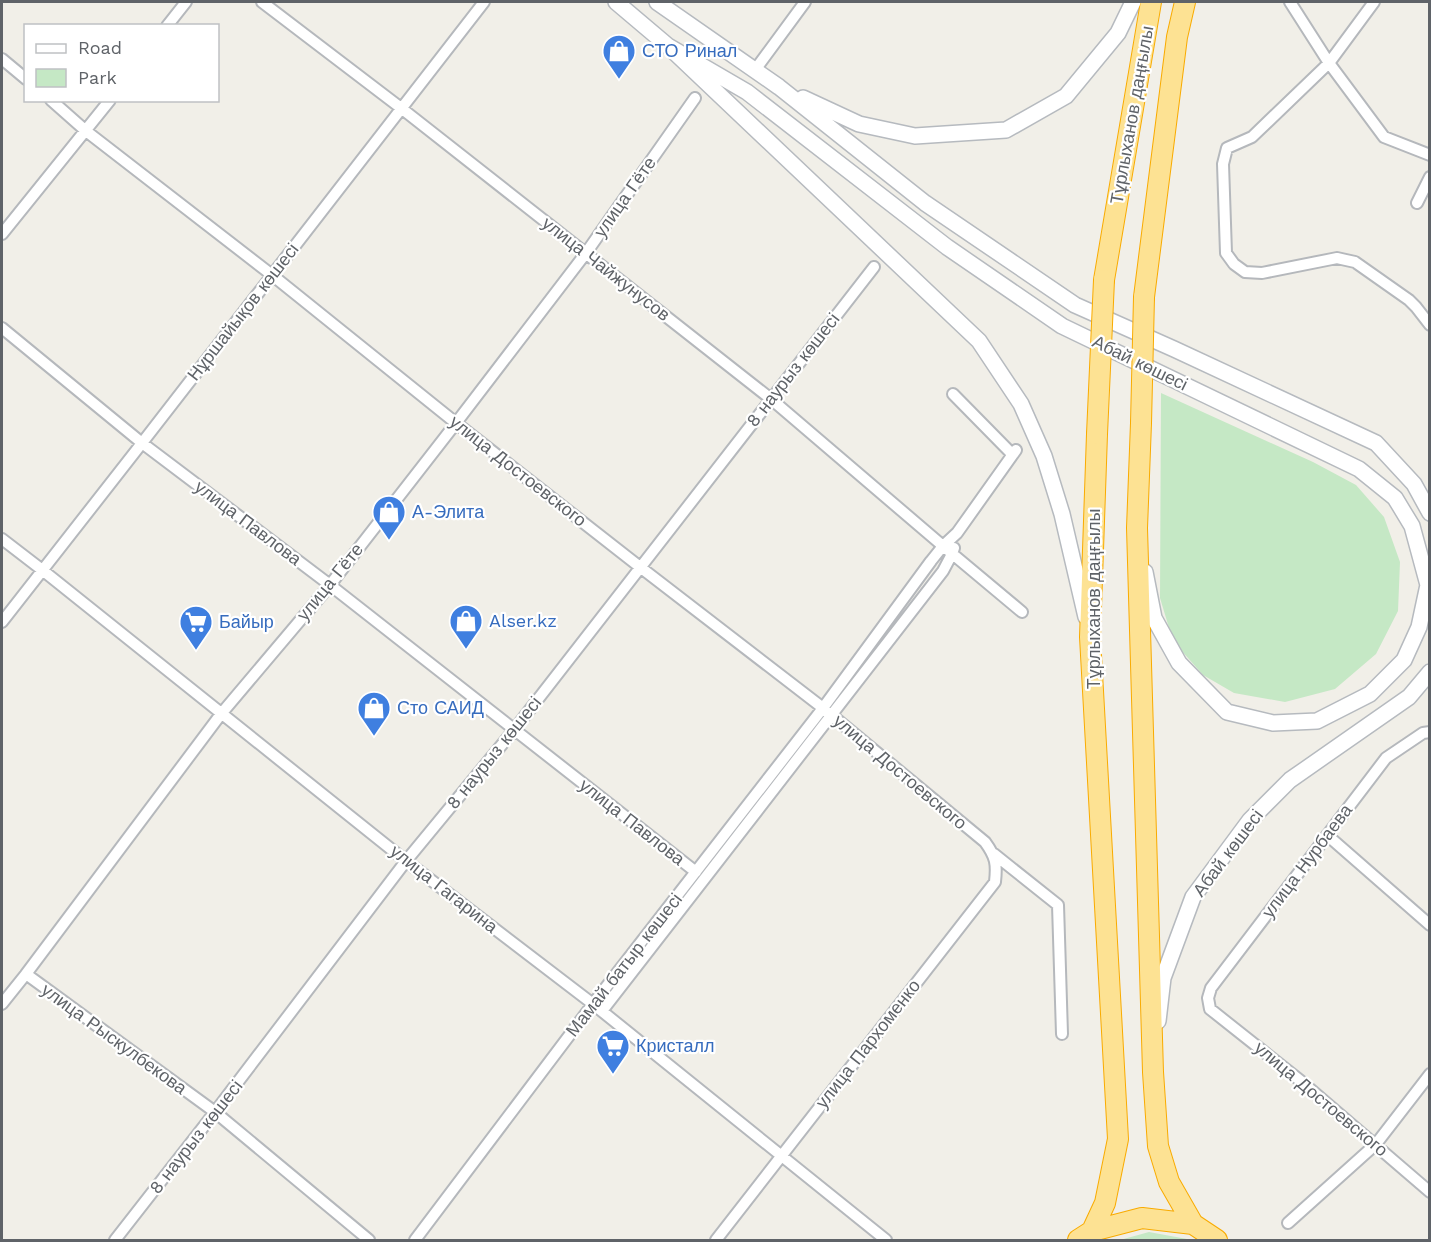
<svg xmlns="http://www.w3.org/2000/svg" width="1431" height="1242" font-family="'Work Sans',sans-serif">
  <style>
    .green { fill: #c5e8c5 }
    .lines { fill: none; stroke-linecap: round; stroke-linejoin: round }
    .street-casing { stroke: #b5b8bc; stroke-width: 14 }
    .secondary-casing { stroke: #b6babf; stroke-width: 18 }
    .highway-casing { stroke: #f9ab00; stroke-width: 22 }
    .street { stroke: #fff; stroke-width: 10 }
    .secondary { stroke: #fff; stroke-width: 15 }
    .highway { stroke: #fde293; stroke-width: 20 }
    .highway-bridge-casing { stroke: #f9ab00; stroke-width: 22; stroke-linecap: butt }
    .highway-bridge { stroke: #fde293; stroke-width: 20 }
    .labels { text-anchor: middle; stroke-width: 4.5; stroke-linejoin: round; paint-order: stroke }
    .shop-label { font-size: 18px; fill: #366cbe; stroke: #fff; text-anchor: start }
    .street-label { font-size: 18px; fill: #5f6368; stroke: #fff }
  </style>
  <rect width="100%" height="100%" fill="#f1efe8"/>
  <path class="green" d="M1161,393L1313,462L1356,485L1384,517L1400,562L1398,611L1376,654L1335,689L1285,702L1234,693L1203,675L1173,641L1160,598Z
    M1149,1232L1187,1239L1189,1240H1120Z"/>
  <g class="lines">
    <g class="street-casing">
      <path id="street" d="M262,2L401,108L771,399L943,546L1022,612
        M1290,2L1329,63L1384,137L1430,155
        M1374,2L1329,63L1252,137L1227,148L1223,164L1226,253L1234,264L1245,272L1262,273L1337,258L1355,262L1409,300L1416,307L1430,325
        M167,26L186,2
        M2,59L26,79
        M755,70L805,2
        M51,100L86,131L272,275L456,423L640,567L823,708L985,842C996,857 997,864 995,882L716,1240
        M1417,203L1430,177
        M2,234L110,100
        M2,328L142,443L330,585L696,872
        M953,394L1012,454
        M2,539L41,569L406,861L593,1004L886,1240
        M2,622L142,443L484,2
        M1430,732L1423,733L1386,758L1211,988L1208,998L1210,1009L1302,1082L1430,1192
        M1327,835L1430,925
        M994,854L1058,905L1062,1034
        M26,974L215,1112L369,1240
        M2,1004L26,974L221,714L330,585L456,423L586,253L695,98
        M602,1011L943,571L952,554L954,548
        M1288,1223L1376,1144L1430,1074
        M115,1240L215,1112L406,861L514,730L874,267
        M415,1240L593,1004L823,708L931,561L943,546L957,533L1016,450"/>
    </g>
    <g class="secondary-casing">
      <path id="secondary" d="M616,2L668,46L979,341L1021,404L1044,456L1062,514L1086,617
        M657,2L779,87L925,203L1075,305L1174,349L1376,443L1414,484L1430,513
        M668,46L747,92L947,247L1062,326L1359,469L1395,498L1412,526L1428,585L1419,627L1404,660L1370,694L1317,721L1273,723L1227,712L1179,663L1154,618L1145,572
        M803,98L859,124L915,136L1006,130L1066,96L1118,33L1133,2
        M1158,1021L1163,978L1193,897L1250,820L1290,780L1409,697L1430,672"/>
    </g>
    <g class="highway-casing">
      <path id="highway" d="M1104,280L1151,2
        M1144,297L1177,37L1185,2
        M1141,423L1137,528L1153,1072L1158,1146L1169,1182L1193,1224
        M1092,1231L1105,1203L1118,1139L1090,637L1097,434
        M1078,1240L1092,1231L1142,1218L1193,1224L1217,1240"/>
    </g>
    <use href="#street" class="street"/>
    <use href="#secondary" class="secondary"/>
    <use href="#highway" class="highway"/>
    <g class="highway-bridge-casing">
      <path id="highway-bridge" d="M1141,423L1144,297
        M1097,434L1104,280"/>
    </g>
    <use href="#highway-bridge" class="highway-bridge"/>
  </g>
  <defs>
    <g id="shop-pin" transform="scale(1.725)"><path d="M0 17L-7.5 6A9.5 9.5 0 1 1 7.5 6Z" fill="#3f7fe0" stroke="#fff"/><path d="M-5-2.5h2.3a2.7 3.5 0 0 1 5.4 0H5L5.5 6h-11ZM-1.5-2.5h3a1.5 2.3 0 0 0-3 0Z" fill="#fff"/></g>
    <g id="supermarket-pin" transform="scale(1.725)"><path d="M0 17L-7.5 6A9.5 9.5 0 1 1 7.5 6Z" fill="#3f7fe0" stroke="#fff"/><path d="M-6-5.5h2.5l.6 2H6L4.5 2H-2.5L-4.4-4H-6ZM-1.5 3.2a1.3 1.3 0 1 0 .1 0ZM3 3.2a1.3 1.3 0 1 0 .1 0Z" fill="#fff"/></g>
  </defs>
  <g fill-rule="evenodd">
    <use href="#shop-pin" x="619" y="51"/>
    <use href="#shop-pin" x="389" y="512"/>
    <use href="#shop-pin" x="466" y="621"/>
    <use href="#supermarket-pin" x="196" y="622"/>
    <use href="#shop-pin" x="374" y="708"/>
    <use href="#supermarket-pin" x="613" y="1046"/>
  </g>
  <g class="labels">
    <g class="shop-label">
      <text x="642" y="57">СТО Ринал</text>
      <text x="412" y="518">А-Элита</text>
      <text x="489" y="627">Alser.kz</text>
      <text x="219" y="628">Байыр</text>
      <text x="397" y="714">Сто САИД</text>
      <text x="636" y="1052">Кристалл</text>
    </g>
    <g class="street-label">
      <text transform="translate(1132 115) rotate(-80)" y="6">Тұрлыханов даңғылы</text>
      <text transform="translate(625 197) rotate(-55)" y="6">улица Гёте</text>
      <text transform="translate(606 269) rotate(38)" y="6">улица Чайжунусов</text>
      <text transform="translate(243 312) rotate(-52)" y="6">Нұршайықов көшесі</text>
      <text transform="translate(1140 363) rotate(26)" y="6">Абай көшесі</text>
      <text transform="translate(793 370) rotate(-52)" y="6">8 наурыз көшесі</text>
      <text transform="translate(518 471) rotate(38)" y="6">улица Достоевского</text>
      <text transform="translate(248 523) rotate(37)" y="6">улица Павлова</text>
      <text transform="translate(330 582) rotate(-51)" y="6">улица Гёте</text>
      <text transform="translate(1094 599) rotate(-90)" y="6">Тұрлыханов даңғылы</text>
      <text transform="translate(494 753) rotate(-51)" y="6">8 наурыз көшесі</text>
      <text transform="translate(900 772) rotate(40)" y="6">улица Достоевского</text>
      <text transform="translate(632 822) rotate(38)" y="6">улица Павлова</text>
      <text transform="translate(1228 853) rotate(-53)" y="6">Абай көшесі</text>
      <text transform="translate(1307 861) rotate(-53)" y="6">улица Нурбаева</text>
      <text transform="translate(444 889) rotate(38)" y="6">улица Гагарина</text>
      <text transform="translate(624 965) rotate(-52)" y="6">Мамай батыр көшесі</text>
      <text transform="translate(114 1039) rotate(36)" y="6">улица Рыскулбекова</text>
      <text transform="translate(868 1044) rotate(-52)" y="6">улица Пархоменко</text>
      <text transform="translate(1321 1099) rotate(40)" y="6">улица Достоевского</text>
      <text transform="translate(196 1137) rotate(-52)" y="6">8 наурыз көшесі</text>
    </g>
  </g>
  <rect width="1431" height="1242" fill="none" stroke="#5f6368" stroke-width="6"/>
  <rect x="24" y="24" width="195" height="78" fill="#ffffff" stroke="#bfc1c3" stroke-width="1.5"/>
  <rect x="36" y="44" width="30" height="9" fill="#ffffff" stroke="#bfc1c3" stroke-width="1.5"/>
  <text x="78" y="54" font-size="18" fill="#5f6368">Road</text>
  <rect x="36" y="69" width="30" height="18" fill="#c5e8c5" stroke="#bfc1c3" stroke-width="1.5"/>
  <text x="78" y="84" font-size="18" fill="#5f6368">Park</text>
</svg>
